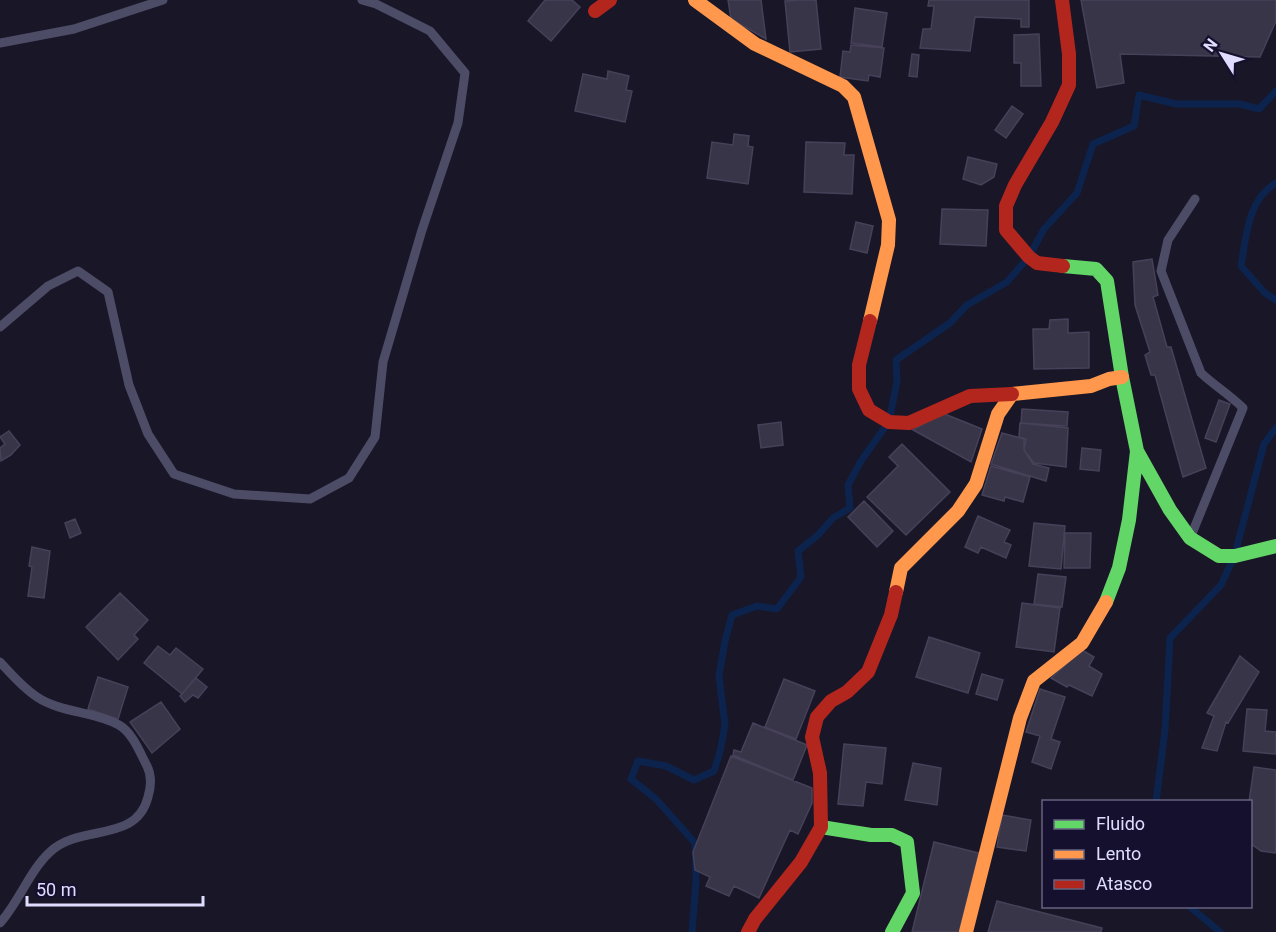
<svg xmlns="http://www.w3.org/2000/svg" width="1276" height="932" font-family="Roboto,sans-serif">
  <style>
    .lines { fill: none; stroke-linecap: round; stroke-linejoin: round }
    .stream { stroke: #0c244d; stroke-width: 7 }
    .building { fill: #393548; stroke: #464159; stroke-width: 1.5 }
    .lane { stroke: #4d4c67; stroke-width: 9 }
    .fast { stroke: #63d668; stroke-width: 14 }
    .slow { stroke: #ff974d; stroke-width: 14 }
    .jam { stroke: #b3261e; stroke-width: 14 }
  </style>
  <rect width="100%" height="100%" fill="#191627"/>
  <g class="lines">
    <path class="stream" d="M1276,183C1248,199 1246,237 1241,266L1265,293L1276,300
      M1032,251L1044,229L1077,193L1093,144L1134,126L1139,95L1176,104H1240L1259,109L1276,91
      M890,417L897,381L896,360L950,323L967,305L1007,282L1026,260
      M1236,550L1264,444L1276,428
      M1156,802L1165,730L1170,638L1221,585L1232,561
      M1189,906L1220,932
      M692,932L696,881L695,843L656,799L631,779L638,761L666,766L694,780L714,771L720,752L725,725L719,676L725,641L732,615L757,606L777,609L801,577L798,551L818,535L833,518L850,508L848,485L861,461L885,427"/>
  </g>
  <path class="building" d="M545,0H572L580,7L551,41L528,21Z
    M728,0H761L766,39L731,19Z
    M799,0H816L821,49L790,52L785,1Z
    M929,0H1029V27H1021V19L975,17L970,51L920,48L923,29H931L934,6H928Z
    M1081,0H1276V21L1260,57L1120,54L1124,83L1097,88Z
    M855,8L887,13L882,47L851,43Z
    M1039,34L1041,86H1021V63H1014V35Z
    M851,45L884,48L880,77L869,75L868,81L840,77L843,51L850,52Z
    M912,54L919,55L917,77L909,76Z
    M608,71L629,76L626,90L632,91L625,122L575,111L583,74L607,79Z
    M1012,106L1023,114L1006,138L995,130Z
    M734,134L749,136L748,146L753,147L748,184L707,178L712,142L733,145Z
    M806,142L845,143L844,155H854L852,194L804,192Z
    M968,157L997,164L994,177L981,185L963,179Z
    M942,209L988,210L986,246L940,244Z
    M856,222L873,226L867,253L850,249Z
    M1152,259L1158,295L1153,297L1167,347H1171L1206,468L1183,477L1155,375H1151L1145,355L1150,352L1135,305L1133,262Z
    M1068,319V333L1089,332V368L1034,369L1033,329H1049L1050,320Z
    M1219,400L1230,404L1216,442L1205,438Z
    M1022,409L1068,412L1067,426L1021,423Z
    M942,413L982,429L971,462L913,430Z
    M781,422L783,445L761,448L758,425Z
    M1020,423L1068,428L1066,467L1034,463L1024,450L1026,439L1019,437Z
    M9,431L20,445L11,455L1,461L0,448L5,444L0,437Z
    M1002,433L1024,439V450L1033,464L1049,468L1046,481L991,464Z
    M902,444L950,492L906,535L867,497L898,466L889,457Z
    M1082,448L1101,450L1099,471L1080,469Z
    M991,466L1030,477L1023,502L1005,497L1004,501L982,495Z
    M864,501L893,531L877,547L848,517Z
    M978,516L1010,530L1004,542L1011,545L1006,558L981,547L978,553L965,547Z
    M75,519L81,533L70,538L65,523Z
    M1034,523L1065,526L1061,569L1029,566Z
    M1065,533H1091L1090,568H1064Z
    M32,547L50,551L44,598L28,596L32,567L29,566Z
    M1038,574L1066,577L1062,607L1034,604Z
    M120,593L148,620L134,635L138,639L118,660L86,627Z
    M1022,603L1060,608L1054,652L1016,647Z
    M929,637L980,653L968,693L916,677Z
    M158,646L170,655L176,648L203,669L182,694L144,663Z
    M1082,650L1094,657L1089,666L1102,674L1092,696L1069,685L1067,687L1051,678Z
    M1240,656L1259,672L1228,723L1226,722L1217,751L1202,748L1214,716L1207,713Z
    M982,674L1003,680L997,700L976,694Z
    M98,677L128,687L118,719L88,709Z
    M196,678L207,687L198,698L193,695L185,702L180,696Z
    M784,679L815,691L796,739L765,727Z
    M1040,689L1065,697L1051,739L1060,742L1051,769L1032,762L1040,736L1026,732Z
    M161,702L180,729L152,753L130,722Z
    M1247,709L1267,710L1265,731L1276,732V754L1243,751Z
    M753,723L807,745L793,780L733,755L734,750L741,752Z
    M844,744L886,748L882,784L866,782L863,806L838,804Z
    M731,756L812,788V803L798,834L790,830L759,898L734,886L729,896L706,886L710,877L695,870L693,852Z
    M913,763L941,768L937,805L905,800Z
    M1254,767L1276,770V853L1261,851L1250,843V802H1249Z
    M1002,815L1031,820L1026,851L997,847Z
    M934,842L979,853L959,932H912Z
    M997,901L1102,928L1101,932H988Z"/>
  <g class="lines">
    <path class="lane" d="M0,43L74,29L163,0
      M0,327L48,286L78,271L108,292L129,385L148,434L174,474L234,494L310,499L349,478L375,437L383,362L422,230L458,123L465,73L430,31L376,4L362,0
      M1191,536L1243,408C1230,395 1215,386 1201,373L1161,271L1168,240L1195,199
      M0,662C11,674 23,688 37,697C61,713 93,711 119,725C133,733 140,753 147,766C152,776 151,787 148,797C136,844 81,823 50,852C30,870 19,902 0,923"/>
    <path class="fast" d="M1063,266L1096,269L1107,281L1122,377L1137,451L1170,510L1190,538L1219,556H1235L1276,546
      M1106,602L1119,568L1129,520L1137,451
      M821,827L871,835H892L907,842L913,893L892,932"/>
    <path class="slow" d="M695,0L755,44L843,86L854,97L889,220L888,245L870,321
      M896,592L901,568L958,511L976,484L998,414L1012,394L1091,386L1109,379L1122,377
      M966,932L1020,718L1034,681L1082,643L1106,602"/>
    <path class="jam" d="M1062,0L1069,54V85L1052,122L1015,185L1006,206V230L1029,257L1037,263L1063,266
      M595,11L610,0
      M870,321L859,365V389L869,410L889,422L909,423L970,396L1012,394
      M748,932L755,919L801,862L821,827L820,773L812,737L817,717L831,701L847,692L868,672L891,615L896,592"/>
  </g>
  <rect x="1042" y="800" width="210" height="108" fill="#15102d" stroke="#666281" stroke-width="1.5"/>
  <rect x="1054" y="820" width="30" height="9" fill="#63d668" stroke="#666281" stroke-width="1.5"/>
  <text x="1096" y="830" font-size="18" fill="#e0dcff">Fluido</text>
  <rect x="1054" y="850" width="30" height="9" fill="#ff974d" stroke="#666281" stroke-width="1.5"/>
  <text x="1096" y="860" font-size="18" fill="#e0dcff">Lento</text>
  <rect x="1054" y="880" width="30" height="9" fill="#b3261e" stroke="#666281" stroke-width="1.5"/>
  <text x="1096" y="890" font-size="18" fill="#e0dcff">Atasco</text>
  <g transform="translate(1222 54) rotate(307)" stroke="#15102d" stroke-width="4.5" paint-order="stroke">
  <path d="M0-4.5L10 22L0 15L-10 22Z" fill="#e0dcff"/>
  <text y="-9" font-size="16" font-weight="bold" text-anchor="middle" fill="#e0dcff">N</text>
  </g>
  <path d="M27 896v9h176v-9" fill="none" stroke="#e0dcff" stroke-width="3"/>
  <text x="36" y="896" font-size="18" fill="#e0dcff" stroke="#15102d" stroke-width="4.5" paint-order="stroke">50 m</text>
</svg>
